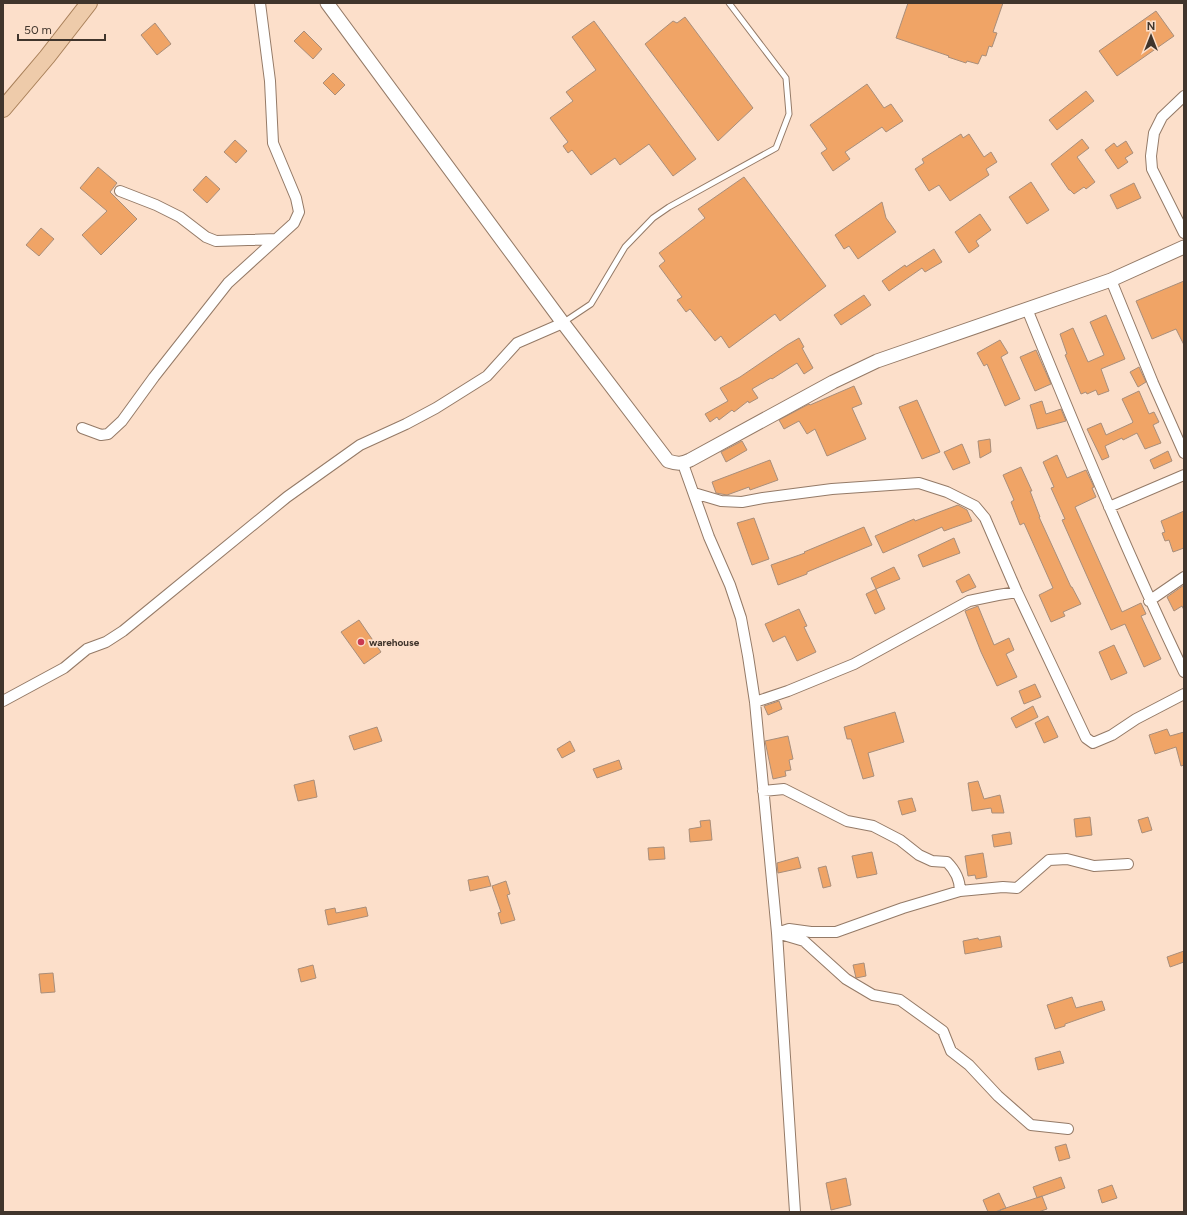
<svg xmlns="http://www.w3.org/2000/svg" width="1187" height="1215" font-family="Figtree,sans-serif">
  <style>
    .building { fill: #f0a466; stroke: #a98e7a }
    .lines { fill: none; stroke-linecap: round; stroke-linejoin: round }
    .service-casing { stroke: #947a67; stroke-width: 7 }
    .minor-casing { stroke: #947a67; stroke-width: 12 }
    .tertiary-casing { stroke: #947a67; stroke-width: 15 }
    .primary-casing { stroke: #a9805a; stroke-width: 18 }
    .service { stroke: #fff; stroke-width: 5 }
    .minor { stroke: #fff; stroke-width: 10 }
    .tertiary { stroke: #fff; stroke-width: 13 }
    .primary { stroke: #eecbaa; stroke-width: 16 }
    .poi-dot { fill: #ca3a51; stroke: #fcdfca; stroke-width: 1.5 }
    .labels { text-anchor: middle; stroke-width: 3.5; stroke-linejoin: round; paint-order: stroke }
    .poi-label { font-size: 10px; font-weight: bold; fill: #40352c; stroke: #fcdfca; text-anchor: start }
  </style>
  <rect width="100%" height="100%" fill="#fcdfca"/>
  <path class="building" d="M908,3H1003L993,32L997,33L992,47L989,46L986,56L982,55L978,64L967,61L966,63L948,57L949,56L896,38Z
    M1156,11L1174,36L1117,76L1099,51Z
    M685,17L753,108L718,141L645,44L673,21L677,23Z
    M594,21L696,159L673,176L649,144L620,165L615,158L591,175L572,150L568,153L563,146L568,142L550,118L573,101L566,92L596,70L572,37Z
    M155,23L171,44L157,55L141,35Z
    M304,31L322,49L313,59L294,41Z
    M333,73L345,85L335,95L323,83Z
    M867,84L884,108L891,104L903,121L886,132L882,127L845,152L850,159L833,171L821,153L827,149L810,125Z
    M1086,91L1094,101L1057,130L1049,120Z
    M961,134L963,138L969,134L984,157L991,152L997,162L986,169L989,175L950,201L939,185L929,191L915,169L924,163L922,159Z
    M1082,139L1089,148L1077,157L1095,182L1086,189L1084,187L1074,194L1070,190H1069L1051,164Z
    M235,140L247,151L236,163L224,152Z
    M1126,141L1133,153L1125,158L1128,162L1118,169L1105,150L1114,143L1117,147Z
    M98,167L117,183L110,192L137,219L101,255L82,235L107,211L80,188Z
    M206,176L220,189L207,203L193,190Z
    M744,177L826,286L780,321L775,314L729,348L721,336L715,341L690,309L686,312L677,300L682,297L659,266L665,261L659,253L705,218L698,209Z
    M1031,182L1049,210L1027,224L1009,197Z
    M1134,183L1141,198L1117,209L1110,195Z
    M882,202L886,218L896,232L858,259L849,246L844,249L835,235Z
    M980,214L991,230L976,241L979,246L969,253L955,232Z
    M41,228L54,239L39,256L26,245Z
    M934,249L942,262L925,272L922,268L889,291L882,281L905,265L906,267Z
    M1184,281V345L1176,329L1152,339L1136,301Z
    M864,295L871,305L841,325L834,315Z
    M1106,315L1125,359L1101,369L1109,391L1098,395L1096,390L1087,394L1086,392L1081,394L1065,355L1067,354L1060,334L1073,328L1088,362L1104,355L1090,322Z
    M799,338L804,347L802,348L813,368L804,374L797,363L772,379L771,378L752,389L758,398L749,403L748,401L734,412L732,410L719,420L717,417L710,422L705,414L728,401L720,388L740,377L787,345Z
    M1000,340L1008,353L1001,357L1020,399L1005,406L987,364L984,366L977,353Z
    M1036,350L1051,384L1035,391L1020,357Z
    M1139,367L1146,382L1138,387L1130,372Z
    M854,386L862,404L852,408L866,439L827,456L815,429L807,434L799,421L784,429L779,420L809,404L810,405Z
    M1139,391L1149,414L1154,412L1159,422L1153,425L1161,443L1145,449L1137,433L1123,440L1122,438L1105,446L1109,457L1102,460L1087,429L1101,423L1106,435L1132,423L1133,422L1122,399Z
    M917,400L940,452L922,459L899,407Z
    M1042,401L1046,414L1061,409L1066,421L1037,429L1030,405Z
    M990,439L991,452L980,458L978,441Z
    M742,441L747,450L726,462L721,452Z
    M962,444L970,463L953,470L944,452Z
    M1168,451L1172,461L1154,469L1150,460Z
    M1057,455L1067,478L1086,470L1094,487L1092,488L1096,497L1075,507L1122,612L1141,603L1146,614L1141,616L1161,659L1144,667L1125,624L1111,630L1062,520L1065,519L1051,488L1054,487L1043,462Z
    M770,460L778,480L750,490L749,487L727,495L716,493L712,482Z
    M1021,467L1032,491H1030L1040,517H1039L1071,587H1072L1081,604L1063,612L1065,616L1051,622L1039,595L1053,588L1024,523L1020,525L1011,502L1014,500L1003,475Z
    M958,505L967,510L972,521L944,531L942,527L883,553L875,536L914,519L915,521Z
    M1184,511V548L1173,552L1169,540L1165,541L1162,533L1165,532L1161,521Z
    M754,518L769,559L752,565L737,523Z
    M864,527L872,545L807,572V574L778,585L771,565L805,553L804,552Z
    M954,538L960,553L923,567L918,555Z
    M894,567L900,579L876,589L885,609L875,614L866,594L876,589L871,578Z
    M969,574L976,587L962,593L956,581Z
    M1184,585V610L1182,606L1174,611L1167,597Z
    M978,606L994,645L1009,638L1014,650L1006,654L1017,677L997,686L981,652L965,611Z
    M799,609L807,626L804,627L816,652L797,661L785,636L773,642L765,624Z
    M359,620L381,652L364,664L341,632Z
    M1114,645L1127,673L1111,680L1099,652Z
    M1035,684L1041,697L1024,704L1019,691Z
    M779,701L782,709L768,715L764,706Z
    M1033,706L1038,717L1016,728L1011,718Z
    M895,712L904,742L868,753L874,776L863,779L851,739H847L844,727Z
    M1048,716L1058,737L1044,743L1035,723Z
    M377,727L382,741L354,750L349,736Z
    M1167,729L1170,736L1184,732V765L1181,766L1176,747L1155,754L1149,735Z
    M788,736L793,759L789,760L791,770L785,771L786,776L773,779L765,741Z
    M570,741L575,751L562,758L557,749Z
    M619,760L622,769L597,778L593,769Z
    M314,780L317,797L298,801L294,785Z
    M978,781L984,799L1000,795L1004,813H992L991,808L972,811L968,783Z
    M912,798L916,811L902,815L898,801Z
    M1090,817L1092,835L1076,837L1074,819Z
    M1148,817L1152,830L1142,833L1138,820Z
    M710,820L712,840L690,842L689,829L701,827L700,821Z
    M1010,832L1012,844L994,847L992,835Z
    M664,847L665,859L649,860L648,848Z
    M872,852L877,874L857,878L852,856Z
    M983,853L987,877L976,879L975,875L968,876L965,856Z
    M798,857L801,868L778,873L777,863Z
    M826,866L831,886L823,888L818,868Z
    M488,876L491,886L470,891L468,880Z
    M506,881L510,894L507,895L515,920L501,924L498,913L501,912L492,886Z
    M366,907L368,916L328,925L325,910L335,908L336,913Z
    M1000,936L1002,947L965,954L963,941L978,938L979,940Z
    M1184,951V962L1170,967L1167,957Z
    M864,963L866,976L856,978L853,965Z
    M313,965L316,978L301,982L298,969Z
    M53,973L55,992L41,993L39,974Z
    M1072,997L1076,1008L1102,1001L1105,1010L1065,1024V1026L1055,1029L1047,1005Z
    M1060,1051L1064,1063L1038,1070L1035,1058Z
    M1066,1144L1070,1158L1059,1161L1055,1147Z
    M1061,1177L1065,1188L1037,1198L1033,1187Z
    M846,1178L851,1205L831,1210L826,1183Z
    M1112,1185L1117,1198L1102,1203L1098,1190Z
    M999,1193L1006,1208L995,1212H988L983,1200Z
    M1042,1196L1047,1209L1038,1212H1000V1210Z"/>
  <g class="lines">
    <g class="service-casing">
      <path id="service" d="M564,322L591,304L625,247L653,218L669,207L776,148L789,114L786,78L729,3"/>
    </g>
    <g class="minor-casing">
      <path id="minor" d="M1184,96L1162,117L1154,133L1151,156L1152,169L1184,233
        M120,191L156,205L180,217L206,237L216,241L276,239
        M1111,280L1153,383L1184,453
        M1027,309C1077,432 1127,553 1184,672
        M82,428L101,435L108,434L122,421L154,377L228,283L294,223L299,212L296,198L273,143L270,81L260,3
        M683,464L709,537L730,585L741,618L748,656L755,702L777,933L795,1212
        M694,493L721,501L742,502L763,498L832,489L919,483L947,492L975,506L985,518L1017,592L1086,738L1093,743L1112,735L1136,719L1184,694
        M1109,507L1184,475
        M1149,601L1184,577
        M3,701L64,668L87,649L106,642L123,631L287,497L360,445L406,424L436,408L487,376L517,343L563,323
        M755,702L788,691L854,664L969,601L998,595L1017,592
        M763,791L784,789L847,821L873,826L900,840L919,855L932,861L947,862C955,870 960,880 960,891
        M777,933L789,929L811,932H836L903,908L960,891L1003,887L1017,888L1049,860L1067,859L1094,866L1128,864
        M777,933L804,941L846,979L873,995L900,1000L943,1031L951,1051L969,1065L998,1096L1031,1125L1068,1129"/>
    </g>
    <g class="tertiary-casing">
      <path id="tertiary" d="M327,3L563,323L668,461C677,464 682,464 690,460L833,382L877,361L1111,280L1184,247"/>
    </g>
    <g class="primary-casing">
      <path id="primary" d="M3,109L47,57L89,3"/>
    </g>
    <use href="#service" class="service"/>
    <use href="#minor" class="minor"/>
    <use href="#tertiary" class="tertiary"/>
    <use href="#primary" class="primary"/>
  </g>
  <circle class="poi-dot" cx="361" cy="642" r="4"/>
  <g class="labels">
    <g class="poi-label">
      <text x="369" y="646">warehouse</text>
    </g>
  </g>
  <rect width="1187" height="1215" fill="none" stroke="#40352c" stroke-width="8"/>
  <g transform="translate(1151 36)" stroke="#fcdfca" stroke-width="3" paint-order="stroke">
  <path d="M0-3L7 15L0 10L-7 15Z" fill="#40352c"/>
  <text y="-6" font-size="11" font-weight="bold" text-anchor="middle" fill="#40352c">N</text>
  </g>
  <path d="M18 34v6h87v-6" fill="none" stroke="#40352c" stroke-width="2"/>
  <text x="24" y="34" font-size="12" fill="#40352c" stroke="#fcdfca" stroke-width="3" paint-order="stroke">50 m</text>
</svg>
